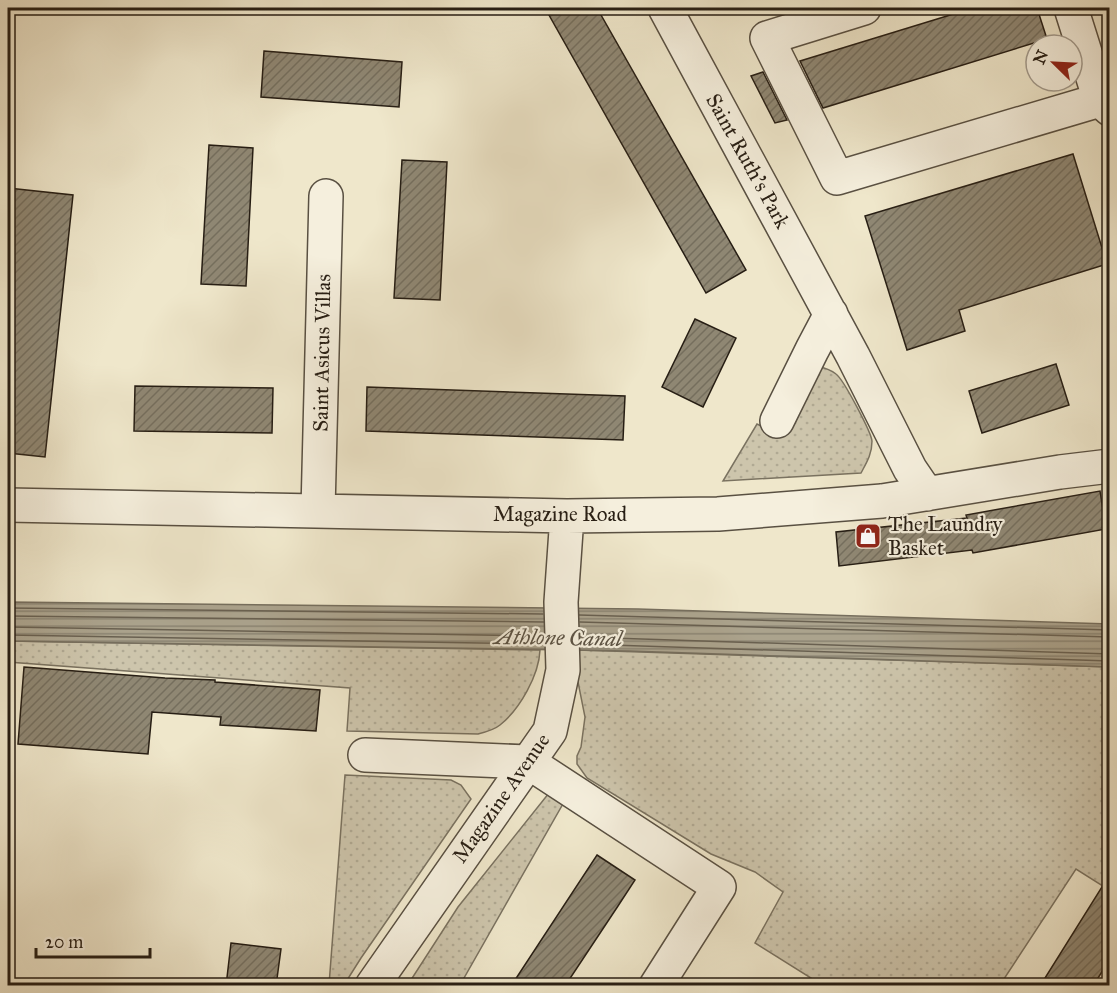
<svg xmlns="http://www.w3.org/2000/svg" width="1117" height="993" font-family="'IM FELL Great Primer',serif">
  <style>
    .grass { fill: url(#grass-dots); stroke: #7a7260; stroke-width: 1.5 }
    .water { fill: url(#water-rules); stroke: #766e5d; stroke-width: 1.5 }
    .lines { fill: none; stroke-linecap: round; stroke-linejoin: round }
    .shore { stroke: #696050; stroke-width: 1.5 }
    .building { fill: url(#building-hatch); stroke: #271e14; stroke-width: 1.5 }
    .minor-casing { stroke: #595042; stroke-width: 36 }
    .minor { stroke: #f5efdd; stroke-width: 33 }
    .labels { text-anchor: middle; stroke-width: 4.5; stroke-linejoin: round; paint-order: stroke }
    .street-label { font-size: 21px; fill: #271e14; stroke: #f5efdd }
    .poi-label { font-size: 21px; fill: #271e14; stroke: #f5efdd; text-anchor: start }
    .water-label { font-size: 22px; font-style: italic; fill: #5c5344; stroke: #f5efdd }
  </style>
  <defs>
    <pattern id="grass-dots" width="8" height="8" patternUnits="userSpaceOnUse" patternTransform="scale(1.5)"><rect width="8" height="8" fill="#cdc5ac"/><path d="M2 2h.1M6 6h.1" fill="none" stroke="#b0a993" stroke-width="1.8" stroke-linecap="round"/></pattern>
    <pattern id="water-rules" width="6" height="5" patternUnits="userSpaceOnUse" patternTransform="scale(1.5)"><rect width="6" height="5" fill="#aba38d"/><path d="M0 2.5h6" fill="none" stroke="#8b8472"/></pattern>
    <pattern id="building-hatch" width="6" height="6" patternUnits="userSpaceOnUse" patternTransform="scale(1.5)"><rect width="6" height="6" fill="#8f8773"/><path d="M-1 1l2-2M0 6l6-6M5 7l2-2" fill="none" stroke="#756e5d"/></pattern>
  </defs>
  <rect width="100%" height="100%" fill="#efe7cb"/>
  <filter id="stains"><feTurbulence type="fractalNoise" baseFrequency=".00333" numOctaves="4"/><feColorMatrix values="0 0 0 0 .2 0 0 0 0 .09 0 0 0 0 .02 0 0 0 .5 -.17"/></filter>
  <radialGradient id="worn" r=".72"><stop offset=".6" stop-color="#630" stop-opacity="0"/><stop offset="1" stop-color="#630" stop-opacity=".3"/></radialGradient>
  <path class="grass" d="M819,367C825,368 831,370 836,374C844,380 871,432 872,441C872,454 867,462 861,473L723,481L757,424L782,436L811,379Z
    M8,641L540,650C539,675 520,709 500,725C494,730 486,732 478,734L347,731L350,688L8,662Z
    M578,650L1109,667V890L1076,869L1000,985H822L755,943L783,892L755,872L711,854L587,778L577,764V756L581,747L585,717L577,677Z
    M345,775L451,780L461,785L471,799L361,958L344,985H329Z
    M549,793L564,802L460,985L407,986L458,907Z"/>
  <path class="water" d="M8,602L638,609L1109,624L1110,667L629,651L8,641Z"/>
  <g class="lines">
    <path class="shore" d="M8,608L543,614
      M579,615L1110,630
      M8,616L544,622
      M580,622L1110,637
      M8,627L544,636
      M8,635L544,644
      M580,637L1110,654
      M580,644L1110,661"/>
  </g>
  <path class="building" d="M545,8H597L746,270L706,293Z
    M973,8H1037L1047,39L823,108L800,61Z
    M264,51L402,62L399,107L261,97Z
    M763,72L787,120L775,123L751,76Z
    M209,145L253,148L246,286L201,284Z
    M1073,154L1107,264L959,310L965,331L907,350L865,216Z
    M402,160L447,162L440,300L394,298Z
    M8,188L73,195L45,457L8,453Z
    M695,319L736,338L703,407L662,387Z
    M1056,364L1069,405L982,433L969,391Z
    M135,386L273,388L272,433L134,431Z
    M367,387L625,396L623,440L366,431Z
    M1100,491L1106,529L973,553L972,550L839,566L836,532L967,518L966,515Z
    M24,667L165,678L215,680V682L320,690L316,731L220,725L221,717L152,712L148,754L18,744Z
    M597,855L635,880L618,906L565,986H511Z
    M1110,874V959L1093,986H1040Z
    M231,943L281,949L276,986H226Z"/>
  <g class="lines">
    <g class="minor-casing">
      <path id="minor" d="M665,8L853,356L910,469L927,494
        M864,8L767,38L837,178L1100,100
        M1071,8L1100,100L1110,109
        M777,421L812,350L831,314
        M8,505L567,516L718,514L882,501L1060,472L1110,466
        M318,510L326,196
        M365,755L528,762L719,887L656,986
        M372,986L550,731L563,670L561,602L567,516"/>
    </g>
    <use href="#minor" class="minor"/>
  </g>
  <defs>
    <g id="shop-square" transform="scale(1.35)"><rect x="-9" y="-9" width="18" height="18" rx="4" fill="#8f2418" stroke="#f5efdd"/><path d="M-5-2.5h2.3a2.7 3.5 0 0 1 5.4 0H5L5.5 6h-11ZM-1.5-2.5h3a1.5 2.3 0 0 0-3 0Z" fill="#fff"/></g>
  </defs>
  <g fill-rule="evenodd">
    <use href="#shop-square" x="868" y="536"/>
  </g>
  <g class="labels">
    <g class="street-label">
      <text transform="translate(748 161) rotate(61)" y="7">Saint Ruth's Park</text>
      <text transform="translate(322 353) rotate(-89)" y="7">Saint Asicus Villas</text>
      <text x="560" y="521">Magazine Road</text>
      <text transform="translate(501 798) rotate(-55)" y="7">Magazine Avenue</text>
    </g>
    <g class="poi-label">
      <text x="888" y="531">The Laundry<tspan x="888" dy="24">Basket</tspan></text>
    </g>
    <g class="water-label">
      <text transform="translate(558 637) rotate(1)" y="8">Athlone Canal</text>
    </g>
  </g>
  <rect width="1117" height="993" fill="none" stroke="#efe7cb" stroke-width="30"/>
  <rect x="9" y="9" width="1099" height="975" fill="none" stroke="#271e14" stroke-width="3"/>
  <rect x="15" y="15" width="1087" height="963" fill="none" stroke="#271e14" stroke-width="1.5"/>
  <g transform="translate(1054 63) rotate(294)"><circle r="28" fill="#f5efdd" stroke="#a39b8d" stroke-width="1.5"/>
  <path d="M0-4.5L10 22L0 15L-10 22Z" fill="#8f2418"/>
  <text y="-9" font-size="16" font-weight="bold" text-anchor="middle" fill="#271e14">N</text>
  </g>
  <path d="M36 948v9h114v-9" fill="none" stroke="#271e14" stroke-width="3"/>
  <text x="45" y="948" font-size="18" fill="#271e14" stroke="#f5efdd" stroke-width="4.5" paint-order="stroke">20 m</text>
  <rect width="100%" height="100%" filter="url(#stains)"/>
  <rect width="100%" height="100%" fill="url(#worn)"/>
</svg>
